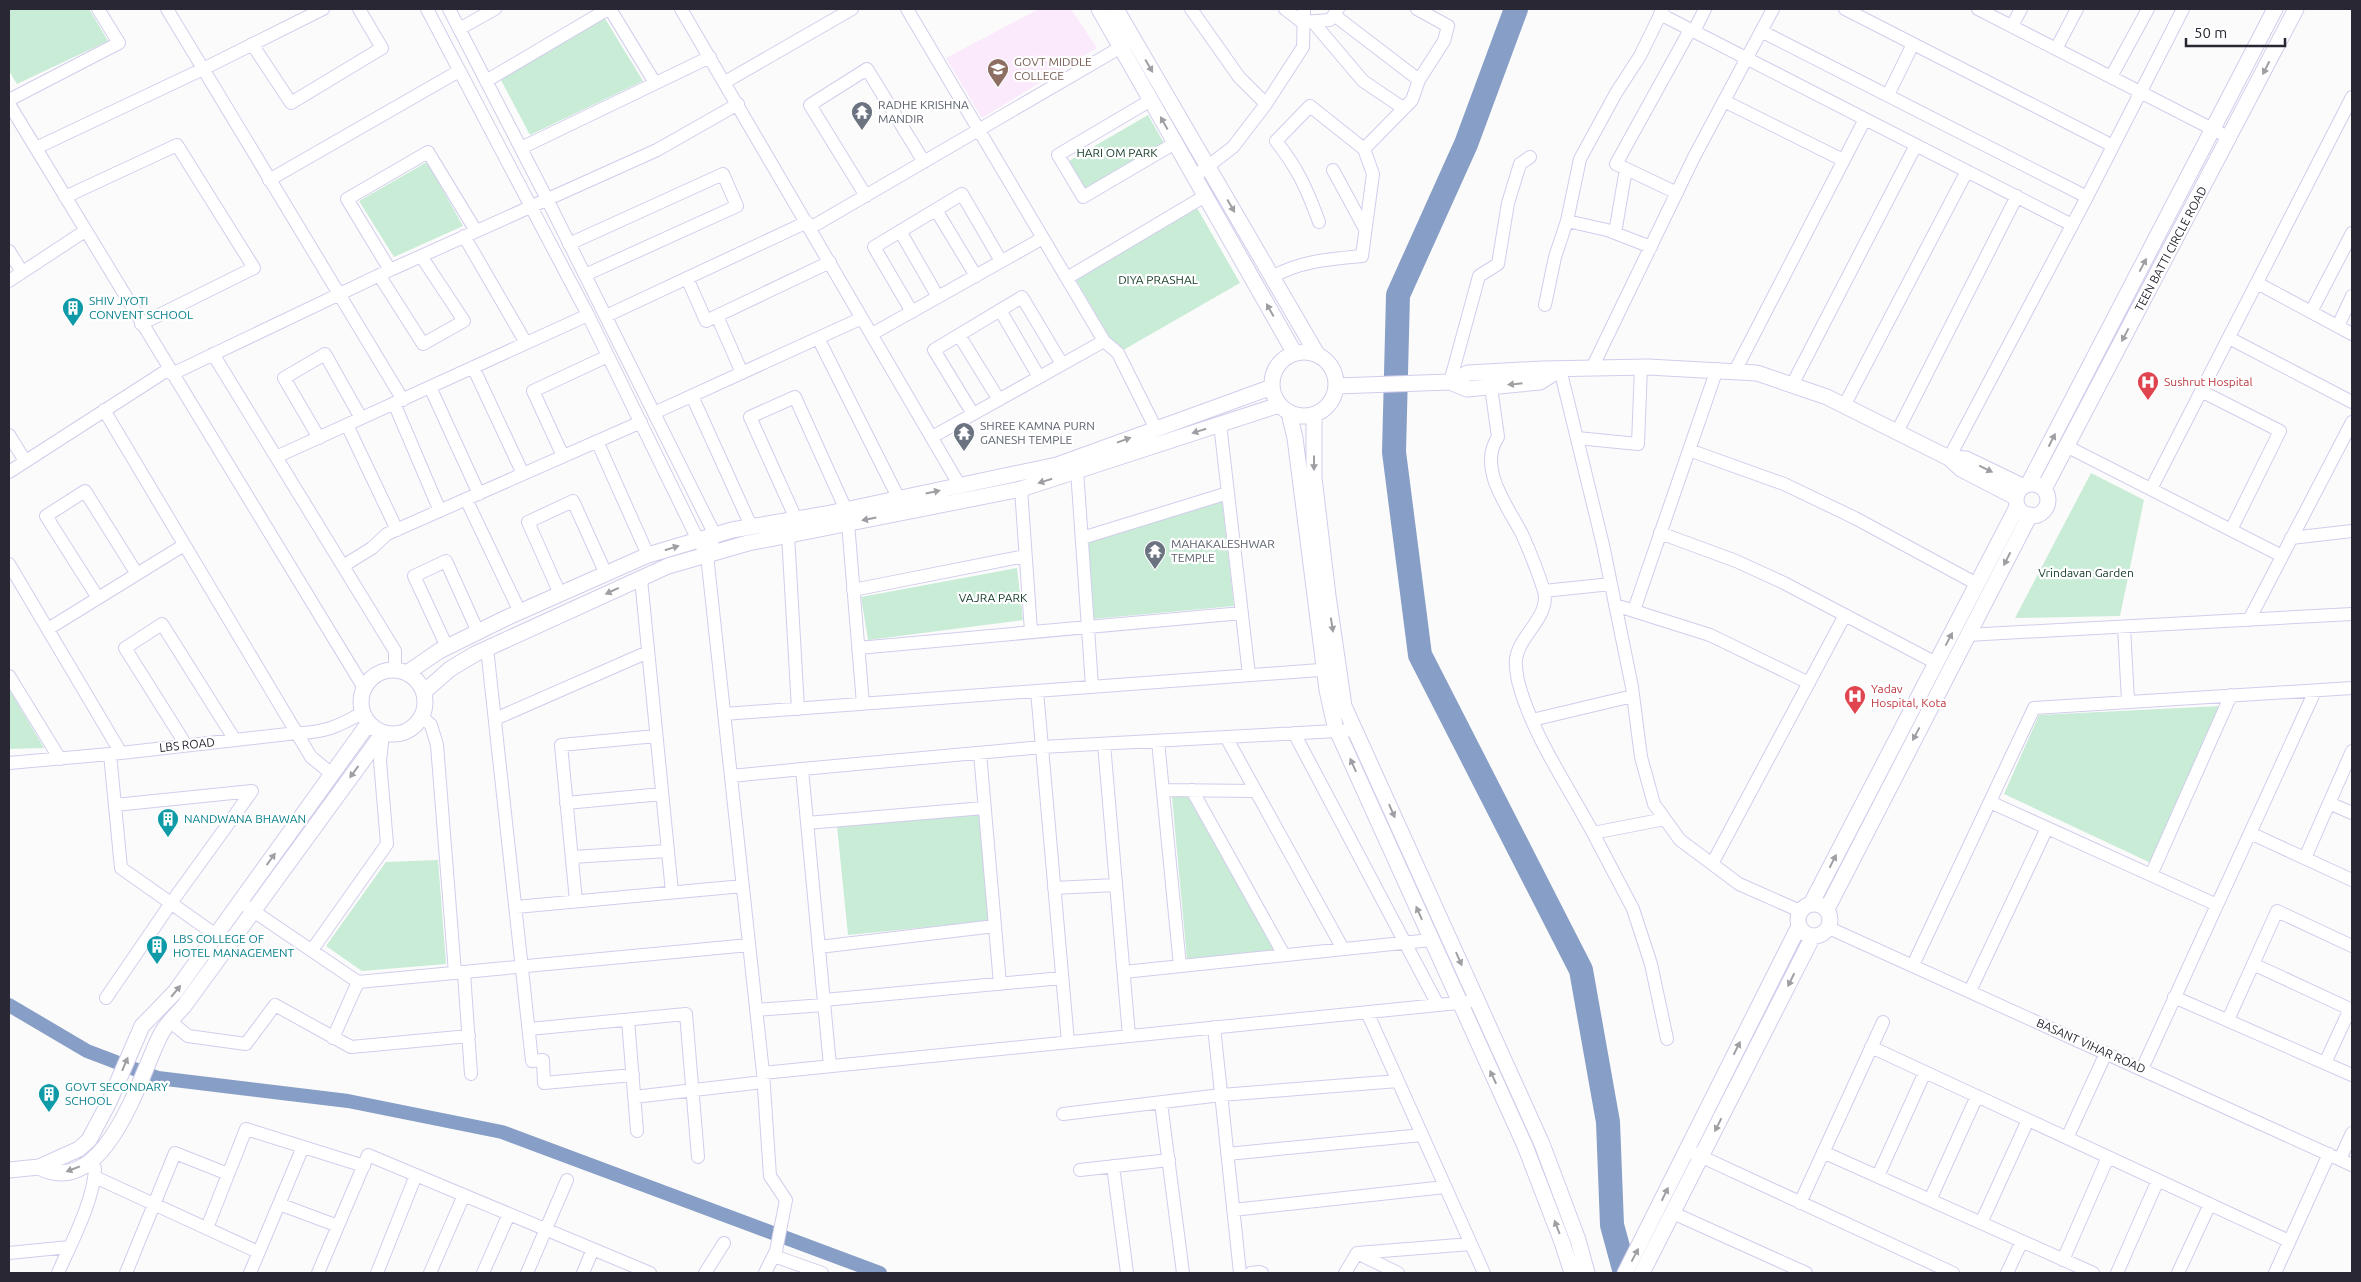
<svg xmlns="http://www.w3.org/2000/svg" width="2361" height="1282" font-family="Ubuntu,sans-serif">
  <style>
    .education { fill: #fbeafc }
    .green { fill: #c8ecd6 }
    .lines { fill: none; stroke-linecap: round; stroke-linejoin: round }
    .canal { stroke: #879ec6; stroke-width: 14 }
    .river { stroke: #879ec6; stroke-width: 24 }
    .minor-casing { stroke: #d2cdec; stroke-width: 14 }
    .tertiary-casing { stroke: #d2cdec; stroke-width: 17 }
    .minor { stroke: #fff; stroke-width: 12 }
    .tertiary { stroke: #fff; stroke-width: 15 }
    .oneway { fill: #9f9ea3 }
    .labels { text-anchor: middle; stroke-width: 4.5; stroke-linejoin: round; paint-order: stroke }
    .education-label { font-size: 12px; fill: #785e54; stroke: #fff; text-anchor: start }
    .worship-label { font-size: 12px; fill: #5b616d; stroke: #fff; text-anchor: start }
    .park-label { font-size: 12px; fill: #123926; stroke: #fff }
    .street-label { font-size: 12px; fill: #292733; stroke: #fff }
    .culture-label { font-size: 12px; fill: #0d838f; stroke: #fff; text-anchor: start }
    .health-label { font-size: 12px; fill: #be3a42; stroke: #fff; text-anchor: start }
  </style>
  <rect width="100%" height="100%" fill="#fbfbfb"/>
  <path class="education" d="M1039,9H1071L1097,48L982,118L946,58Z"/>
  <path class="green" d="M9,9H89L108,41L17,84L9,71Z
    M604,17L643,81L530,135L501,80Z
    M1148,115L1165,145L1086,191L1069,161Z
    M427,162L463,226L394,257L359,201Z
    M1197,208L1240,283L1118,353L1075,278Z
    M2091,473L2144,500L2120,616L2015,618Z
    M1222,500L1234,606L1093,619L1086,543Z
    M1017,568L1023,620L868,640L861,597Z
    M9,689L44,748L9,749Z
    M2221,706L2151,863L2004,794L2039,715Z
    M1172,797H1188L1278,953L1187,959Z
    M979,812L990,921L848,935L837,826Z
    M438,860L446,964L362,971L326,946L386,862Z"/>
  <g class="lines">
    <path class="canal" d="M9,1005L87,1051L158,1078L348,1101L502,1132L880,1273"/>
    <path class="river" d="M1516,9L1466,144L1398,295L1394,452L1420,655L1581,970L1608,1122L1612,1225L1625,1273"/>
    <g class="minor-casing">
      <path id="minor" d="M167,9L403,400
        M427,9L588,315L698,540L707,555L763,1073L770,1176L786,1200L776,1251L765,1273
        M449,9L547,199L715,535L712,543
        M610,9L655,83
        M681,9L960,486
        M907,9L1104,341L1118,353L1156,429
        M1191,9L1239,77L1266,104
        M1285,9L1302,22L1330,20L1338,9
        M1845,9L2113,146
        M1978,9L2230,138
        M1660,14L2072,225
        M1334,15L1419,80
        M1313,22L1363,81L1403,108
        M2012,26L2021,9
        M459,29L495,9
        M1694,31L1705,9
        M1761,31L2087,197
        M252,44L291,103L382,48L359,9
        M2056,49L2077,9
        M2111,77L2148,9
        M486,81L608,9
        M725,82L852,9
        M1888,95L1913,44
        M9,100L119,43L98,9
        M1151,100L1058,155L1083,197L1175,143
        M1724,101L1843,160
        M9,104L364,688
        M36,148L203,69L323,9
        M521,148L710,57
        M1333,170L1365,229
        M1194,177L1233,147L1266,104L1303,47L1304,9
        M269,180L459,71
        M1677,193L1616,164L1690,30
        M866,196L810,105L867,69L924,162
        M65,197L177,145L254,268L141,324
        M936,210L976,276
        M1567,221L1607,230L1651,247
        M1319,222C1307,189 1298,169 1276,141L1310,106L1364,149
        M810,228L1128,43
        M900,231L938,297
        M1615,233L1626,169
        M464,236L526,343
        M569,244L723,174L737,206L585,275
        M9,251L22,272
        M390,270L347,199L428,152L476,231
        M379,275L423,344L464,321L421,256
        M1272,277C1300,261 1330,259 1362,256L1373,174L1364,149L1412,100L1419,80L1444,41L1448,26L1417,9
        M687,278L706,321L830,262
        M1067,278L1205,196
        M9,281L85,231
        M2257,283L2352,334
        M1545,305L1555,257L1567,221L1580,159L1616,93L1640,56L1663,9
        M1000,310L1039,377
        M912,312L874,247L962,194L1001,261
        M2311,312L2352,233
        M606,316L807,222
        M717,316L742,373
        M2338,326L2352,296
        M872,334L1043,238
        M959,335L999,400
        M818,338L899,499
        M2229,338L2352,402
        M213,354L395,651V670
        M473,367L523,474
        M1592,368L1694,157L1773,9
        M1560,369L1603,545L1632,687L1641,757L1654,804L1680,840L1739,884L1800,911
        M1735,371L1865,119
        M172,374L390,270L657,150L738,104
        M1450,382L1479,276L1498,264L1508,203L1520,164L1530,157
        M1792,385L1916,145
        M430,387L479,494
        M1491,387L1498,437C1477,468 1508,507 1522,534C1530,552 1538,572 1544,591C1551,616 1519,635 1516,659C1515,665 1517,675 1518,681C1532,735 1567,784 1593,833L1665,819
        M2201,391L2280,431L2231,530
        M692,396L751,526
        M394,403L440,511
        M1844,406L1967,171
        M104,410L311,757L332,774
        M654,413L862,318
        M973,414L934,350L1022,297L1062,364
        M1220,424L1249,675
        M347,425L397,530
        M1897,432L2017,196
        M9,435L25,461
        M932,437L1104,341
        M319,438L284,378L325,354L361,418
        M1577,438L1638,444L1641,367
        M597,441L648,555
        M2066,446L2282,556
        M1689,450L1784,484L1855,518L1977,584
        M563,456L533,391L608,356
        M276,457L588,315
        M1949,458L2087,197L2183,9
        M1077,470L1092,686
        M9,472L169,369
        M1021,489L1031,631
        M2151,489L2352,97
        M466,499L520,612
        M796,519L750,417L795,397L846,510
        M848,523L863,704
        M1660,533L1736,561L1784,583L1936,663
        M788,535L798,709
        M1082,538L1228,493
        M2291,538L2352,531
        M9,564L121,753
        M343,566L372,548L387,534L641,422
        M641,579L672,892
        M853,590L1025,556
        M1544,591L1611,584
        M560,594L528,522L573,501L606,574
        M98,598L46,516L85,491L137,574
        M1615,605L1710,635L1809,683
        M1634,610L1717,369
        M2249,620L2352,422
        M2124,627L2128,701
        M48,629L184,545
        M1967,635L2352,614
        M447,647L414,576L446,561L478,632
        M487,648L532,1061L543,1060L544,1083L633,1075
        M858,648L1242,613
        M9,676L60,759
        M1037,691L1068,1042
        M724,714L1333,669
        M422,717L431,725L437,745L455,973
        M495,719L648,652
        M1532,720L1633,696
        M1294,733L1438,1005
        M1226,737L1343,949
        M1158,741L1180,966
        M1104,744L1129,1036
        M186,745L125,648L162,624L235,740
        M980,753L1000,984
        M110,754L121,868L216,935
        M9,763L121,753L297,733C324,733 339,726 362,713
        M802,769L1042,747L1355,730
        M731,776L802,769L830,1066
        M1163,790L1256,791
        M1192,790L1284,955
        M1990,802L2217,905
        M566,803L662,794
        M2329,803L2352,813
        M807,823L984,808
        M1593,833L1633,909L1651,964L1667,1039
        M2250,833L2352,880
        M572,857L668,851
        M2305,858L2352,751
        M1712,864L1845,615
        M2151,875L2231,695
        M1054,888L1116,885
        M576,901L561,745L656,736
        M240,902L358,982L749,945
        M516,907L743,886
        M1829,928L2352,1165
        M819,947L995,926
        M312,950L387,844L380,761L383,733
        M2253,964L2350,1009L2325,1063
        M1913,965L2034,708L2352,688
        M1124,972L1431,940
        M464,973L471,1074
        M1970,991L2047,828
        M2174,997L2352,1075
        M106,998L171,903L252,791L115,805
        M824,1000L1062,978
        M756,1010L824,1005
        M1367,1012L1484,1273
        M628,1020L637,1131
        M2228,1020L2277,911L2352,946
        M171,1022L188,1036L246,1044L275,1005L351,1047L469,1036
        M1214,1027L1240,1273
        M529,1029L686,1014L698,1157
        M333,1038L358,982
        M1871,1047L2289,1241
        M2142,1069L2315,691
        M763,1073L1468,1002
        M634,1097L763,1082
        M1161,1103L1183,1273
        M1063,1114L1221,1095L1398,1081
        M2067,1138L2106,1053
        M1687,1150L1953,1273
        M1823,1152L2093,1273
        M1227,1154L1422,1135
        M2340,1159L2352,1133
        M1113,1166L1127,1273
        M1080,1170L1169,1160
        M1878,1176L1925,1072
        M95,1177L258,1252
        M1930,1200L1977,1096
        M1800,1203L1883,1022
        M279,1204L338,1226
        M1233,1210L1445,1187
        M1673,1213L1806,1273
        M1981,1223L2028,1120
        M207,1228L246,1129L364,1166
        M9,1253L69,1247
        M1357,1253L1471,1244
        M1357,1253L1398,1273
        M774,1256L822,1273
        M2063,1260L2108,1157
        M58,1273C71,1243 94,1201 95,1168
        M126,1273L175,1153L228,1174
        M250,1273L303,1147
        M318,1273L368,1155L650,1273
        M377,1273L416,1175
        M430,1273L464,1195
        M483,1273L509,1214
        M527,1273L567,1180
        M583,1273L593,1249
        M705,1273L724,1243
        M1251,1273L1259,1272L1262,1273
        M1345,1273L1357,1253
        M2007,1273L2022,1241
        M2117,1273L2158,1180
        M2178,1273L2210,1204
        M2275,1273L2329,1154"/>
    </g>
    <g class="tertiary-casing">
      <path id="tertiary" d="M1099,9L1294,352
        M1116,9L1317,354
        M1272 384a32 32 0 1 1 64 0a32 32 0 1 1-64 0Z
        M1450,382L1468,373L1542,369L1648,367L1757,373L1827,397L1949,458L1961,469L2015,497
        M1336,386L1450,382L1467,389L1540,382L1559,370
        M1289,413L1295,438L1327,690L1335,726L1525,1146L1562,1242L1572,1273
        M1314,415V478L1328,596L1344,706L1542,1144L1578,1240L1587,1273
        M1949,458L1966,459L2022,486
        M2029,483L2275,9
        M2016 500a16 16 0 1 1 32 0a16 16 0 1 1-32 0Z
        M2044,489L2296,9
        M361 702a32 32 0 1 1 64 0a32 32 0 1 1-64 0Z
        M407,673L439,651L506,618L648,555L732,530L826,514L1057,465L1272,387
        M424,692L450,669L475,654L668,566L748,543L1021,489L1279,405
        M1798 920a16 16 0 1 1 32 0a16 16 0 1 1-32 0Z
        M1811,904L2017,507
        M1827,909L2030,515
        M39,1167C105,1201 140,1076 160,1036C165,1025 176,1015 184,1006L383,733
        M9,1170L39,1167L79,1149L89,1140L109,1102L142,1026L175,992L368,724
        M1625,1273L1799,926
        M1642,1273L1813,936"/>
    </g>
    <use href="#minor" class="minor"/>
    <use href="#tertiary" class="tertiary"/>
  </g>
  <defs><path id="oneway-solid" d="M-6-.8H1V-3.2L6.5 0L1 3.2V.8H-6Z" transform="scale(1.25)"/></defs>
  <g class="oneway">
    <use href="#oneway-solid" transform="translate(1149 66) rotate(60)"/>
    <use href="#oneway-solid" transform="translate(2266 68) rotate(117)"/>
    <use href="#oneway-solid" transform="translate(1164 123) rotate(-119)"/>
    <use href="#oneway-solid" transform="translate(1231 206) rotate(60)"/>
    <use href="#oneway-solid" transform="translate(2143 265) rotate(-62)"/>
    <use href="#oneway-solid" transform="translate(1270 310) rotate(-119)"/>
    <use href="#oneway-solid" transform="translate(2125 335) rotate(118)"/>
    <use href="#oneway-solid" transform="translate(1515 384) rotate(174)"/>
    <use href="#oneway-solid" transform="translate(1199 431) rotate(162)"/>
    <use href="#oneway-solid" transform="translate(1124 440) rotate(-20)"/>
    <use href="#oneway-solid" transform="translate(2052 440) rotate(-63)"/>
    <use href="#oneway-solid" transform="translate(1314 463) rotate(90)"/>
    <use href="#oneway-solid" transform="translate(1986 469) rotate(26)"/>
    <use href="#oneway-solid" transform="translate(1045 481) rotate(162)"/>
    <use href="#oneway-solid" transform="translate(933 492) rotate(-12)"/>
    <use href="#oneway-solid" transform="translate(869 519) rotate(169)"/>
    <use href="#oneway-solid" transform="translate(672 548) rotate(-17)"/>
    <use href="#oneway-solid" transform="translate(2007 559) rotate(117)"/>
    <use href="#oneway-solid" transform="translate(612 591) rotate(155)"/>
    <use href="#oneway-solid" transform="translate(1332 625) rotate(81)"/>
    <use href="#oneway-solid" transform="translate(1949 639) rotate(-62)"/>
    <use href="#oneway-solid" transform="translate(1916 734) rotate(118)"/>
    <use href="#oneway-solid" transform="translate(1353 765) rotate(-114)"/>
    <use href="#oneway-solid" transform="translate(354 772) rotate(126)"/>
    <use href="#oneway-solid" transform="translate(1392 811) rotate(66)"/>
    <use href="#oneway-solid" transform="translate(271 859) rotate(-54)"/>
    <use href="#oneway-solid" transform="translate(1833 861) rotate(-63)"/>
    <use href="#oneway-solid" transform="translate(1419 913) rotate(-114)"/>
    <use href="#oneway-solid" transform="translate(1459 959) rotate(66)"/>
    <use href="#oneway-solid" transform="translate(1791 980) rotate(116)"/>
    <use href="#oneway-solid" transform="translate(176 991) rotate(-50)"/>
    <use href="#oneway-solid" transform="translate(1737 1048) rotate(-63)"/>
    <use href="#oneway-solid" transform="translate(125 1064) rotate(-67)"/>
    <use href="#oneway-solid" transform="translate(1493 1077) rotate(-115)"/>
    <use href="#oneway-solid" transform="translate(1718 1125) rotate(117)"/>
    <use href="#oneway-solid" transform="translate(73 1169) rotate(159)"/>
    <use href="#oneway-solid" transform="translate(1665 1194) rotate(-64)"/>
    <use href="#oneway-solid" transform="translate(1557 1227) rotate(-111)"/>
    <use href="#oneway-solid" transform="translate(1635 1255) rotate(-62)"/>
  </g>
  <defs>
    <g id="school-pin" transform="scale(1.125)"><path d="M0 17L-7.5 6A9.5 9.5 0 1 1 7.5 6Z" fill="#8d6e63" stroke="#fff"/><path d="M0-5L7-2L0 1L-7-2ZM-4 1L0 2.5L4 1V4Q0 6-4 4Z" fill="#fff"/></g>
    <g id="temple-pin" transform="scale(1.125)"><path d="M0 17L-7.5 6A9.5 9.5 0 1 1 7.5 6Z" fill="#6b7280" stroke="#fff"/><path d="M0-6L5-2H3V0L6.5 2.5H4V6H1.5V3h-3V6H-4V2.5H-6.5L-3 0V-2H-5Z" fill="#fff"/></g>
    <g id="building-pin" transform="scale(1.125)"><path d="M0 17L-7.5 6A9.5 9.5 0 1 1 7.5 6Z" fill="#0f9aa8" stroke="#fff"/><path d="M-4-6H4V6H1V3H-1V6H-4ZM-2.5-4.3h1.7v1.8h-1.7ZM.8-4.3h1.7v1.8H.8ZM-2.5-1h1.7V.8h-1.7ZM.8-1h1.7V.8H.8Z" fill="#fff"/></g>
    <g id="hospital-pin" transform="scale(1.125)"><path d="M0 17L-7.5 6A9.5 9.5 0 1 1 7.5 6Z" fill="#e0444e" stroke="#fff"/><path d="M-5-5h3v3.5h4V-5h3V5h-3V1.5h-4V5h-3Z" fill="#fff"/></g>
  </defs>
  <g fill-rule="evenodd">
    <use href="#school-pin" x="998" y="69"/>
    <use href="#temple-pin" x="862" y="112"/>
    <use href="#building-pin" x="73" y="308"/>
    <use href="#hospital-pin" x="2148" y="382"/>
    <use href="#temple-pin" x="964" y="433"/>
    <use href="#temple-pin" x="1155" y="551"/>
    <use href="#hospital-pin" x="1855" y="696"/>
    <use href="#building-pin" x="168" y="819"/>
    <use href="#building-pin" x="157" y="946"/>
    <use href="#building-pin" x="49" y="1094"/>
  </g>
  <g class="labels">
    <g class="education-label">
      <text x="1014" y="66">GOVT MIDDLE<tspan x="1014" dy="14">COLLEGE</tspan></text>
    </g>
    <g class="worship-label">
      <text x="878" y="109">RADHE KRISHNA<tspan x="878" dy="14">MANDIR</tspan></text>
      <text x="980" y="430">SHREE KAMNA PURN<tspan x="980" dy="14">GANESH TEMPLE</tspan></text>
      <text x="1171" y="548">MAHAKALESHWAR<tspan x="1171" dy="14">TEMPLE</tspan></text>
    </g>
    <g class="park-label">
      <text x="1117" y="157">HARI OM PARK</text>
      <text x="1158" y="284">DIYA PRASHAL</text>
      <text x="2086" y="577">Vrindavan Garden</text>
      <text x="993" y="602">VAJRA PARK</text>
    </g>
    <g class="street-label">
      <text transform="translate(2171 249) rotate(-62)" y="4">TEEN BATTI CIRCLE ROAD</text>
      <text transform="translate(187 745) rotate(-6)" y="4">LBS ROAD</text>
      <text transform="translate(2091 1046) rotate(24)" y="4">BASANT VIHAR ROAD</text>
    </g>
    <g class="culture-label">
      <text x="89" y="305">SHIV JYOTI<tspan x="89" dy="14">CONVENT SCHOOL</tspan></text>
      <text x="184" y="823">NANDWANA BHAWAN</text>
      <text x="173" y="943">LBS COLLEGE OF<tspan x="173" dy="14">HOTEL MANAGEMENT</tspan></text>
      <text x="65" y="1091">GOVT SECONDARY<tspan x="65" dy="14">SCHOOL</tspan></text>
    </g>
    <g class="health-label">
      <text x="2164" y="386">Sushrut Hospital</text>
      <text x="1871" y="693">Yadav<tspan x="1871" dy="14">Hospital, Kota</tspan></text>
    </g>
  </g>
  <rect width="2361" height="1282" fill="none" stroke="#292733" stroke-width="20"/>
  <path d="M2186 38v8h99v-8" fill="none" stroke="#292733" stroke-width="2.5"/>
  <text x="2194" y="38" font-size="15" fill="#292733" stroke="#ffffff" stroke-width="4" paint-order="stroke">50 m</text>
</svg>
